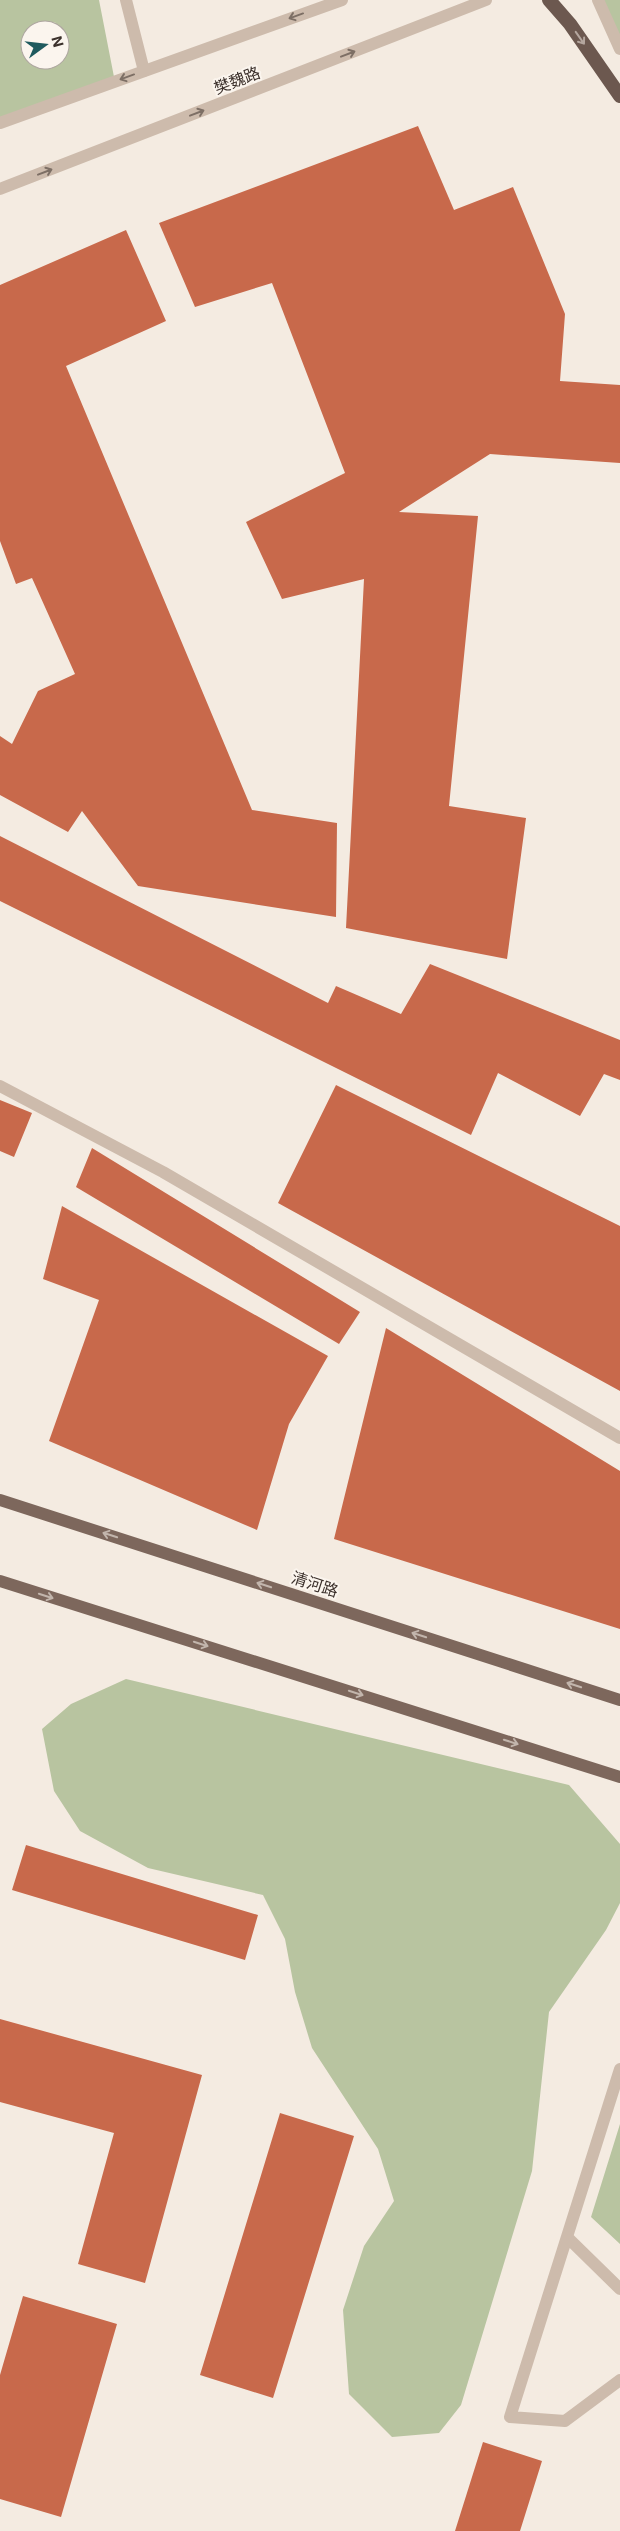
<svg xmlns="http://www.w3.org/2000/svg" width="620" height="2531" font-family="Inter,'Noto Sans SC',sans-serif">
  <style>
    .green { fill: #b8c4a0; fill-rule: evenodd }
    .building { fill: #c8694b }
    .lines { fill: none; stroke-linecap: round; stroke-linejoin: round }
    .service { stroke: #cdbbac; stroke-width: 12 }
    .minor { stroke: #cdbbac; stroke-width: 12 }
    .tertiary { stroke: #cdbbac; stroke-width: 12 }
    .primary { stroke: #7d675c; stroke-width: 12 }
    .trunk { stroke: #6c584f; stroke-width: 14 }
    .oneway { stroke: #7d6f65 }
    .oneway2 { stroke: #b4a69e }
    .oneway3 { stroke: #c2b5ac }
    .labels { text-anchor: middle; stroke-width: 4; stroke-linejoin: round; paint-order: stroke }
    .street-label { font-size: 16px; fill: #3b302b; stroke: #fbf5ee }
  </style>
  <rect width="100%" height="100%" fill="#f4ebe1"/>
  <path class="green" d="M0,0H99L115,82L0,123ZM30,30H60V60H30Z
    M598,0H620V49Z
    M126,1679L569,1785L620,1844V1903L606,1930L549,2012L532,2171L461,2405L439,2433L392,2437L349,2394L343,2310L364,2246L394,2201L378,2149L312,2048L295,1992L285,1939L263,1895L148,1868L80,1831L54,1791L42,1729L71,1704Z
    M620,2124V2244L591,2217Z"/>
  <path class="building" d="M418,126L454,210L513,187L565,314L560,381L620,385V463L490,454L399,512L478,516L449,806L526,818L507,959L346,928L364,579L282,599L246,522L345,473L272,283L195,307L159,223Z
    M126,230L166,321L66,366L252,810L337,823L336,917L138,886L82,811L68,832L0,795V736L12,744L38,691L75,674L32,578L16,584L0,541V285Z
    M0,836L328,1003L336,986L401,1014L430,964L620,1040V1080L604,1074L580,1116L498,1073L471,1135L0,901Z
    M336,1085L620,1226V1391L278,1203Z
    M0,1100L32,1113L14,1157L0,1151Z
    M92,1148L360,1312L339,1344L76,1187Z
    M62,1206L328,1356L289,1424L257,1530L49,1441L99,1300L43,1279Z
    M386,1328L620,1471V1629L334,1539Z
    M26,1845L258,1915L245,1960L12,1890Z
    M0,2019L202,2075L145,2283L78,2264L114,2133L0,2102Z
    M280,2113L354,2136L273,2398L200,2375Z
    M23,2296L117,2324L61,2517L0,2499V2375Z
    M483,2442L542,2461L520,2531H455Z"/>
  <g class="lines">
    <path class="service" d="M126,0L144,71
      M0,1086L163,1172L620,1438
      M620,2069L510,2417L565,2421L620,2380
      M567,2237L620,2289"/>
    <path class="minor" d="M598,0L620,49"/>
    <path class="tertiary" d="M0,123L342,0
      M0,189L486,0"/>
    <path class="primary" d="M0,1500L620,1700
      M0,1581L620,1777"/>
    <path class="trunk" d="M549,0L570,24L620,96"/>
  </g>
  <defs><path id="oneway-shaft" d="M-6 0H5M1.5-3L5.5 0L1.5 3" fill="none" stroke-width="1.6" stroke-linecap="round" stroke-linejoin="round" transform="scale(1.25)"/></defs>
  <g class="oneway">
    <use href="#oneway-shaft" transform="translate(296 16) rotate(160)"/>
    <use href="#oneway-shaft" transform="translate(348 54) rotate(-21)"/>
    <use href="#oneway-shaft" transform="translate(127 77) rotate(160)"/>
    <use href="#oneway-shaft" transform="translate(197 113) rotate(-21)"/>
    <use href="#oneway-shaft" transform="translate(45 172) rotate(-21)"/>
  </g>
  <use class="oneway2" href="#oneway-shaft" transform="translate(580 38) rotate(55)"/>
  <g class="oneway3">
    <use href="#oneway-shaft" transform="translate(110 1535) rotate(-162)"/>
    <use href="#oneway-shaft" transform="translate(264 1585) rotate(-162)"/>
    <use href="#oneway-shaft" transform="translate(46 1596) rotate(18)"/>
    <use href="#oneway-shaft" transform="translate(419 1635) rotate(-162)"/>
    <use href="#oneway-shaft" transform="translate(201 1644) rotate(18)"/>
    <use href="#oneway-shaft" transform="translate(574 1685) rotate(-162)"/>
    <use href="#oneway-shaft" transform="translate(356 1693) rotate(18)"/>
    <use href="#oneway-shaft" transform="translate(511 1742) rotate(18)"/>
  </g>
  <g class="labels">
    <g class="street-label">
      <text transform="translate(237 80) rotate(-21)" y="6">樊魏路</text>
      <text transform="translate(315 1584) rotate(18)" y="6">清河路</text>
    </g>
  </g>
  <g transform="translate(45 45) rotate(75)"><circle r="24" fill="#fbf5ee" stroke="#aea6a0"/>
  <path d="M0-4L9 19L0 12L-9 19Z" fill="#1f5a5e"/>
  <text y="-8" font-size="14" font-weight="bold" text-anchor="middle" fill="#3b302b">N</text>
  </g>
</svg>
